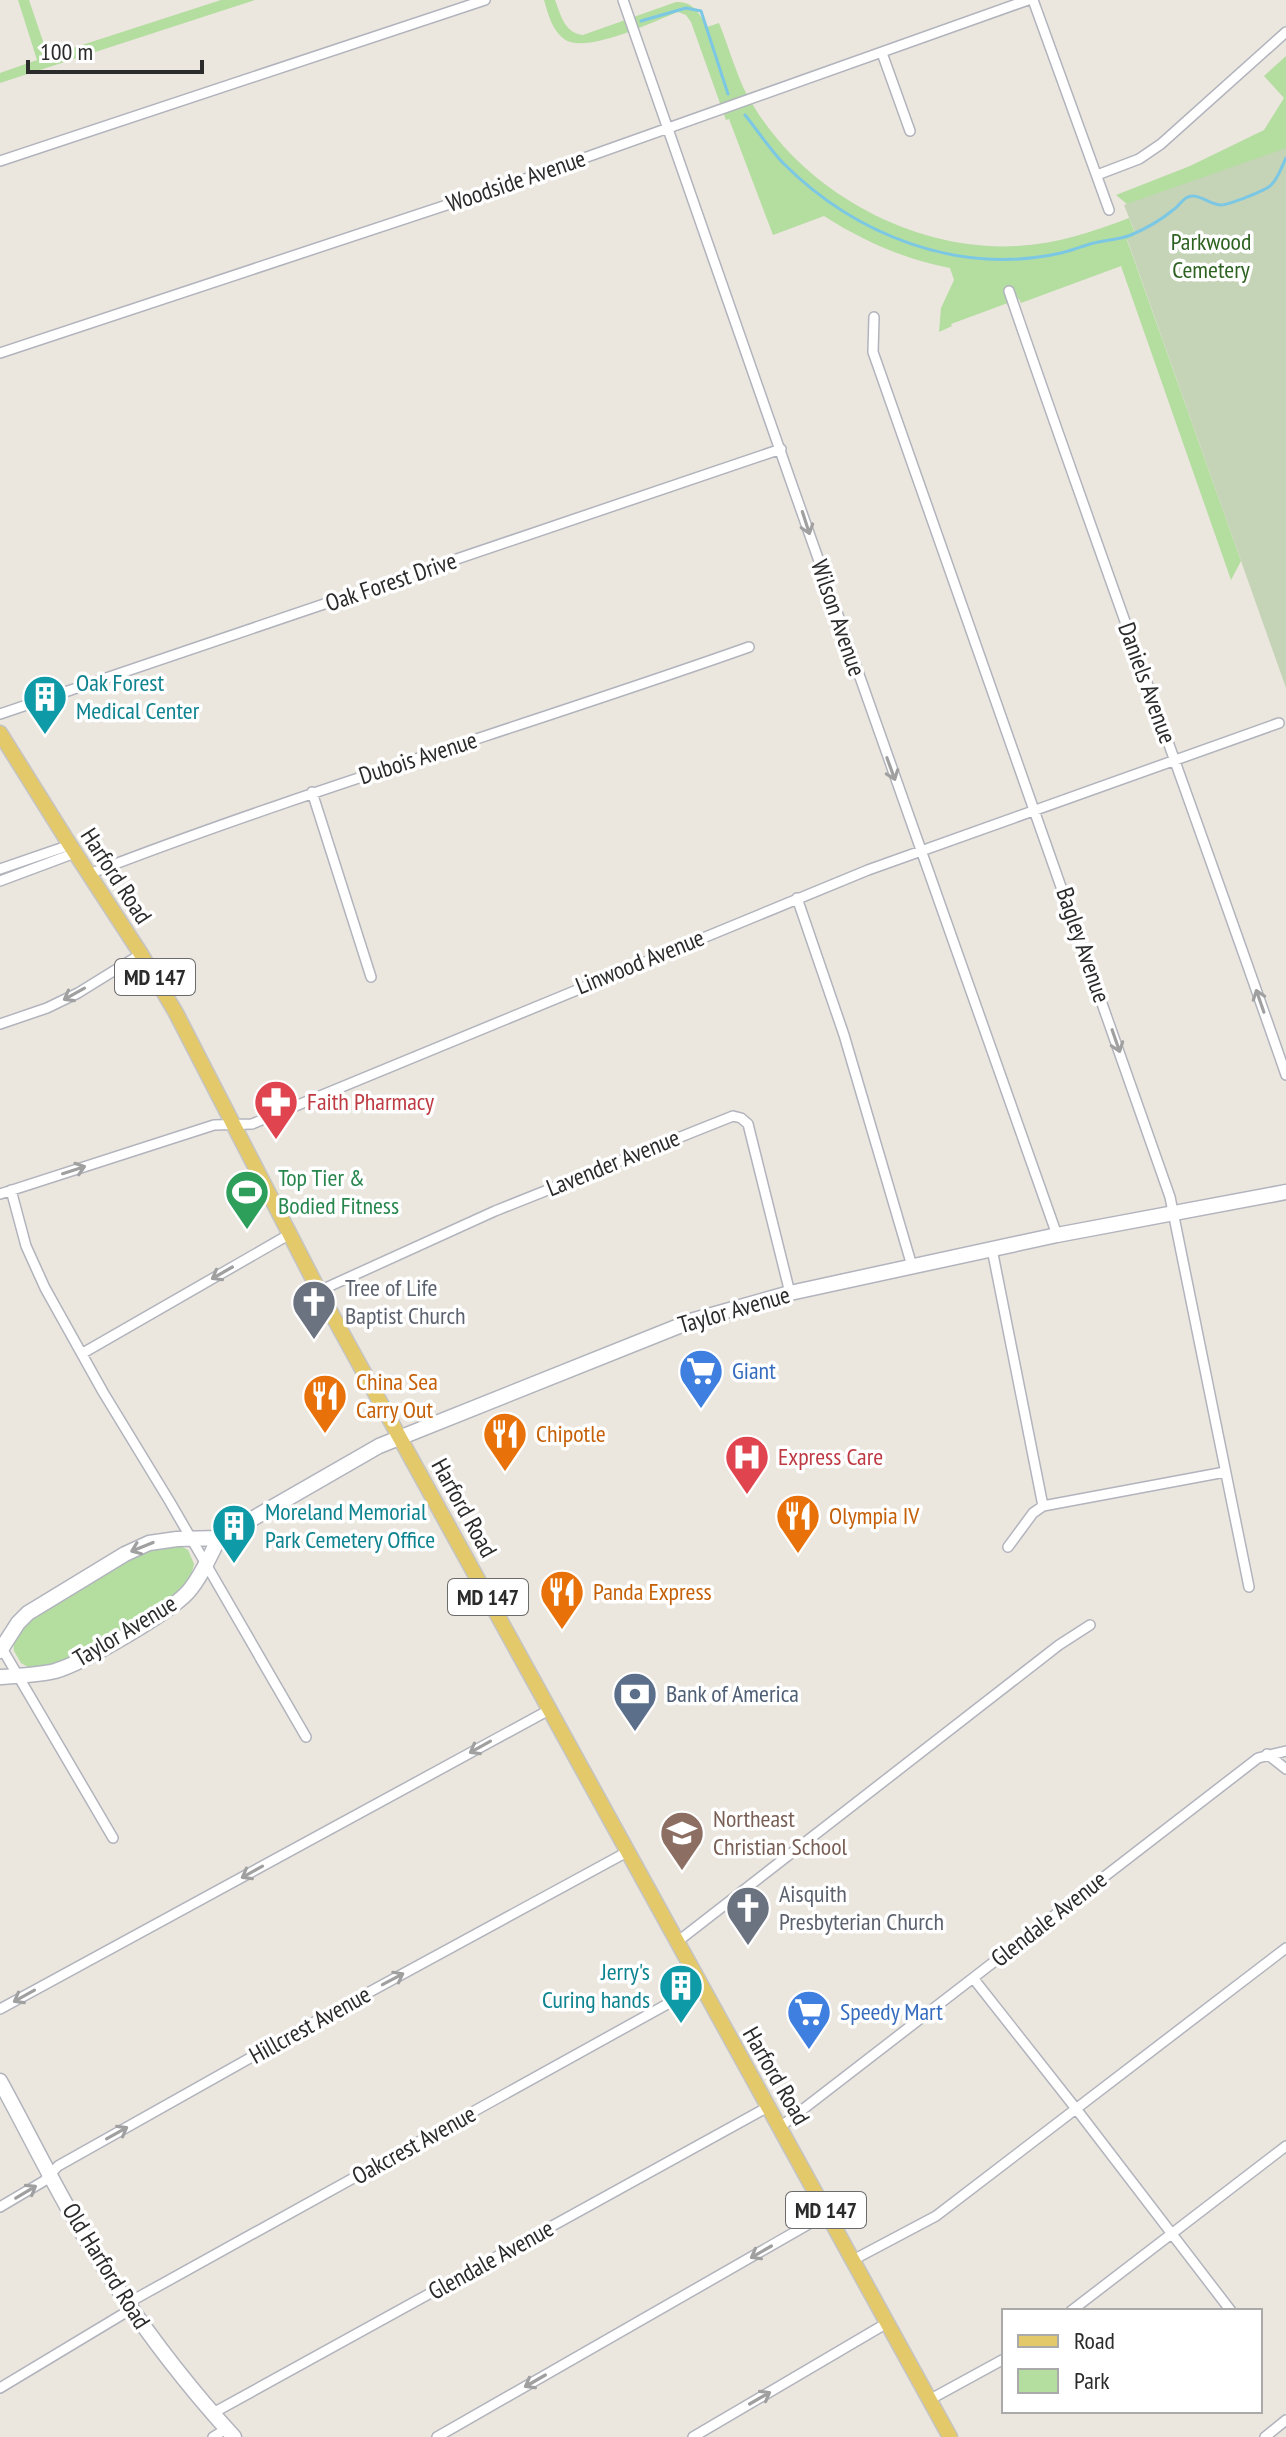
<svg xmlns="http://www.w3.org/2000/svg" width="1286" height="2437" font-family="'PT Sans Narrow',sans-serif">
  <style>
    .green { fill: #b4dda0 }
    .cemetery { fill: #c5d4b7 }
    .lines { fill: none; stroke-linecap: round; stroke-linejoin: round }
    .stream { stroke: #7bc7e4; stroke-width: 3 }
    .street-casing { stroke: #b2b4bd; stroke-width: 12 }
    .secondary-casing { stroke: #b2b4bd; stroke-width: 17 }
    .primary-casing { stroke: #c4c4c4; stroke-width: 17 }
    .street { stroke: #fff; stroke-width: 9 }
    .secondary { stroke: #fff; stroke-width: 14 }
    .primary { stroke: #e4c96b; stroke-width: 14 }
    .oneway { stroke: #a0a0a0 }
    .labels { text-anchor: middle; stroke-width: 7; stroke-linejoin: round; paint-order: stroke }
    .shield { fill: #fff; stroke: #6b6b6b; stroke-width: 2 }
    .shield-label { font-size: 22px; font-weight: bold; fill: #2b2b2b }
    .street-label { font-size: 24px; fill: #2b2b2b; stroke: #fff }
    .park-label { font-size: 24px; fill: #2e6221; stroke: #fff }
    .culture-label { font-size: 24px; fill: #0d838f; stroke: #fff; text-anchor: start }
    .health-label { font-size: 24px; fill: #be3a42; stroke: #fff; text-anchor: start }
    .leisure-label { font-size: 24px; fill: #27864d; stroke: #fff; text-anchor: start }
    .worship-label { font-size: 24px; fill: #5b616d; stroke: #fff; text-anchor: start }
    .shop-label { font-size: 24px; fill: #366cbe; stroke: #fff; text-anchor: start }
    .food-label { font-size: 24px; fill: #c56008; stroke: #fff; text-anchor: start }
    .service-label { font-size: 24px; fill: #4e5e75; stroke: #fff; text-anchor: start }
    .education-label { font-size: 24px; fill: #785e54; stroke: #fff; text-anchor: start }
  </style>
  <rect width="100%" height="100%" fill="#ebe6de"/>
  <path class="green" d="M18,0H29L48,56L221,0H255L0,83V73L37,60Z
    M544,0H555C561,15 564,33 583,35L676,2C693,1 699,13 707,27L719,23C728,45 735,70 745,91C795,187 909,252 1017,246C1057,244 1092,232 1129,218L1136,236L1127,240L1241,561L1231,580L1121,266L1021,303L1019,299L951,324L952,326L939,332L941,308L954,280L950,268C904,259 863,241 824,216L773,235L729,119L726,120L691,22L686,15L678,12C654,21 586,55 564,39C552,30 548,14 544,0Z
    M1286,56V210L1167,237L1116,195L1190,166L1264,130L1284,98L1264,76Z
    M179,1545L188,1550L194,1564L190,1581L179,1595L76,1657L41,1668L28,1667L21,1663L14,1651L13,1640L21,1624L37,1612L145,1550Z"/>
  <path class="cemetery" d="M1286,148V688L1127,239L1136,235L1124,205Z"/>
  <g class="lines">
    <path class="stream" d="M641,21L686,8L701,11L728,94
      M745,115C758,131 769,148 783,163C855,235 958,276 1061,253C1070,251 1080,247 1090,244C1103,240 1118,240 1131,235C1145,229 1161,220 1173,210C1178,207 1181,201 1186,198C1197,191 1209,205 1221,205C1228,205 1267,190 1271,185C1278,179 1282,166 1286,158"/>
    <g class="street-casing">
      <path id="street" d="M623,0C767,412 909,824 1057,1235
        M1033,0L1109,210
        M882,53L910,131
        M0,161L485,0
        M1097,175L1139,159L1161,144L1286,32
        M1009,291C1099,554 1195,813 1286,1075
        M874,317L873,352L1170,1197L1249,1587
        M0,353L528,178L1028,0
        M0,714L781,449
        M312,792L371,977
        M0,869L70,845
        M89,874C306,790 529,725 749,647
        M0,881L75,853
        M797,898L844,1035L912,1266
        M0,1024L47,1008L78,993L141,954
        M11,1190L26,1246L45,1288L103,1392L170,1502L306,1737
        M0,1194L214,1125L252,1124L868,870L1279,723
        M992,1249L1043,1506
        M319,1291L495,1211L733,1116L741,1118L748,1124L790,1293
        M83,1353L290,1234
        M1008,1547L1033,1513L1043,1506L1225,1472
        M0,1645L113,1838
        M1267,1754L1286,1769
        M677,1942L1059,1645L1090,1625
        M973,1978L1077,2110L1231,2311
        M0,2009L549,1710
        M780,2127L1258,1758L1286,1751
        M0,2207L44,2181L58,2166L307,2026L627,1852
        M853,2260L936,2216L1286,1948
        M1071,2311L1286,2146
        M0,2388L123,2314L135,2299L700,1986
        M929,2400L1004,2359
        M213,2413L768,2107
        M213,2437L226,2429
        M437,2437L828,2213
        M693,2437L887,2323
        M1265,2437L1286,2420"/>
    </g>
    <g class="secondary-casing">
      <path id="secondary" d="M0,1651L18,1623L28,1613L125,1554L149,1543L177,1539L219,1538L379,1446L694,1320L790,1293L1057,1235L1286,1192
        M0,1677C18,1676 38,1675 55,1671C83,1663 169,1613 188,1592C201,1577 210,1556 219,1538
        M0,2081C28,2132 54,2186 84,2236C128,2308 177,2375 234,2437"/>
    </g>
    <g class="primary-casing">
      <path id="primary" d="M0,733L70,845L141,954L176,1013L319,1291L950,2437"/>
    </g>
    <use href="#street" class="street"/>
    <use href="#secondary" class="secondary"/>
    <use href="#primary" class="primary"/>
  </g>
  <defs><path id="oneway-shaft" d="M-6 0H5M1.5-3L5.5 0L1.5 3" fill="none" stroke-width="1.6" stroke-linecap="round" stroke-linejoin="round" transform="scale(2)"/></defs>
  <g class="oneway">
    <use href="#oneway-shaft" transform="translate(806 523) rotate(72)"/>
    <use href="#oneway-shaft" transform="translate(891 769) rotate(70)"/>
    <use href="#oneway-shaft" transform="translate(74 994) rotate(151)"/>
    <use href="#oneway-shaft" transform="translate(1260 1001) rotate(-109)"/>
    <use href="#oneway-shaft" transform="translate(1116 1041) rotate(71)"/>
    <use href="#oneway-shaft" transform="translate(74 1170) rotate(-18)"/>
    <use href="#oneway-shaft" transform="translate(222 1273) rotate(150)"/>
    <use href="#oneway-shaft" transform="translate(142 1547) rotate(158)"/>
    <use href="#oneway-shaft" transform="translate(480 1747) rotate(151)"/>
    <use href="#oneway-shaft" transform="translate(252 1872) rotate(151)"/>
    <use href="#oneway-shaft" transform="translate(393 1979) rotate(-28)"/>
    <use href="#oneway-shaft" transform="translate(24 1996) rotate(151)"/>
    <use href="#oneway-shaft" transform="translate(117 2133) rotate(-29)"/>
    <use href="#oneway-shaft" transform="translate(26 2192) rotate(-31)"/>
    <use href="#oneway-shaft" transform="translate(761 2252) rotate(150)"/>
    <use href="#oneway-shaft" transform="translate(535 2381) rotate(150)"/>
    <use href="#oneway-shaft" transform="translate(760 2398) rotate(-30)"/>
  </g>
  <defs>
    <g id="building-pin" transform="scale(2.3)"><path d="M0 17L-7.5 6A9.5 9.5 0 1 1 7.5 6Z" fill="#0f9aa8" stroke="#fff"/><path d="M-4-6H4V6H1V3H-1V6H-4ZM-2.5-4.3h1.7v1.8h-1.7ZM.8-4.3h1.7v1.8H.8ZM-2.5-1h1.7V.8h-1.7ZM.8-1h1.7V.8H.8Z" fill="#fff"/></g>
    <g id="pharmacy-pin" transform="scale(2.3)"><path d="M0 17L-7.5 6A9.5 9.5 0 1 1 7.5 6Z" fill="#e0444e" stroke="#fff"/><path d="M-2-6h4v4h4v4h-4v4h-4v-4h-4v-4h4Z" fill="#fff"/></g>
    <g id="stadium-pin" transform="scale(2.3)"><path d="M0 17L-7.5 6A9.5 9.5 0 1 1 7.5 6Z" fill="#2e9e5b" stroke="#fff"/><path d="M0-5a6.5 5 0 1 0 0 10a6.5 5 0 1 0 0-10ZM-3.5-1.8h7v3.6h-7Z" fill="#fff"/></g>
    <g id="church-pin" transform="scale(2.3)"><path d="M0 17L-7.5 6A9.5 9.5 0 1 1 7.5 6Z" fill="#6b7280" stroke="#fff"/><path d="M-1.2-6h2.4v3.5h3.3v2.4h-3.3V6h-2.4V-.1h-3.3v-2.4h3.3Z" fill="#fff"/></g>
    <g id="supermarket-pin" transform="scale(2.3)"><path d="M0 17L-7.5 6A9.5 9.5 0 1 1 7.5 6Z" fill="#3f7fe0" stroke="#fff"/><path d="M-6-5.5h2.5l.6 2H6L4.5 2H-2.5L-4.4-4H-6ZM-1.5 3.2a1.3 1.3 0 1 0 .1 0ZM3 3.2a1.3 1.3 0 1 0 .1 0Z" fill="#fff"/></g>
    <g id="restaurant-pin" transform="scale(2.3)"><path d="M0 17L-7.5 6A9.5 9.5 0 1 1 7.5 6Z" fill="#e8710a" stroke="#fff"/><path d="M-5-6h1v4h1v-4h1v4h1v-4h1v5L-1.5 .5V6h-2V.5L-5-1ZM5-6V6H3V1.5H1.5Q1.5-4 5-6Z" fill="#fff"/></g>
    <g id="hospital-pin" transform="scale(2.3)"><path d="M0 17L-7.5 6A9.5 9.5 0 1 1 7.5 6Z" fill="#e0444e" stroke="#fff"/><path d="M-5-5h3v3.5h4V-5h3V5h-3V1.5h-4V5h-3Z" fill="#fff"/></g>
    <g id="bank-pin" transform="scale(2.3)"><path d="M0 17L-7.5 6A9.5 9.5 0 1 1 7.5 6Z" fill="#5c6f8a" stroke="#fff"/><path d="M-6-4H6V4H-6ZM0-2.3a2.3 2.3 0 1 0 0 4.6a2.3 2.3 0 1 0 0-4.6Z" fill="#fff"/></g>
    <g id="school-pin" transform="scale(2.3)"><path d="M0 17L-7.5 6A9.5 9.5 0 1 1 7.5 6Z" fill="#8d6e63" stroke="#fff"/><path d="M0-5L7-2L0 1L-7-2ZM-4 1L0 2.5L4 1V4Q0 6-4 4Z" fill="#fff"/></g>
  </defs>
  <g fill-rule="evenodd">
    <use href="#building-pin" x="45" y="697"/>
    <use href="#pharmacy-pin" x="276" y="1102"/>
    <use href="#stadium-pin" x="247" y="1192"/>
    <use href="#church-pin" x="314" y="1302"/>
    <use href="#supermarket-pin" x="701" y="1371"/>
    <use href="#restaurant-pin" x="325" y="1396"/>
    <use href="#restaurant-pin" x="505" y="1434"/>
    <use href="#hospital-pin" x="747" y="1457"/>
    <use href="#restaurant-pin" x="798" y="1516"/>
    <use href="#building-pin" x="234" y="1526"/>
    <use href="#restaurant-pin" x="562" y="1592"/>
    <use href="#bank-pin" x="635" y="1694"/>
    <use href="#school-pin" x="682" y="1833"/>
    <use href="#church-pin" x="748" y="1908"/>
    <use href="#building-pin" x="681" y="1986"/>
    <use href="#supermarket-pin" x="809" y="2012"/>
  </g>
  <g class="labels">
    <g class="shield">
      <rect x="115" y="959" width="80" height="36" rx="6"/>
      <rect x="448" y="1579" width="80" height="36" rx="6"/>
      <rect x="786" y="2192" width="80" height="36" rx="6"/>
    </g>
    <g class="shield-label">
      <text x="155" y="985">MD 147</text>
      <text x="488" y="1605">MD 147</text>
      <text x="826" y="2218">MD 147</text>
    </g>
    <g class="street-label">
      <text transform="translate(516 181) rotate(-19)" y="8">Woodside Avenue</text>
      <text transform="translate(391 582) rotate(-19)" y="8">Oak Forest Drive</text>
      <text transform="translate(838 618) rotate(71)" y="8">Wilson Avenue</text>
      <text transform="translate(1147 683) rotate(70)" y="8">Daniels Avenue</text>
      <text transform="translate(418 758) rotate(-18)" y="8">Dubois Avenue</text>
      <text transform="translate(116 876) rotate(57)" y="8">Harford Road</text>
      <text transform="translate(1083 945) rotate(71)" y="8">Bagley Avenue</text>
      <text transform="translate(640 962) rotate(-22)" y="8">Linwood Avenue</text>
      <text transform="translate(613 1163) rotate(-22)" y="8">Lavender Avenue</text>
      <text transform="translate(734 1310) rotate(-16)" y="8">Taylor Avenue</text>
      <text transform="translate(464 1508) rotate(61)" y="8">Harford Road</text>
      <text transform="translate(125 1631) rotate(-31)" y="8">Taylor Avenue</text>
      <text transform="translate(1049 1919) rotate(-38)" y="8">Glendale Avenue</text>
      <text transform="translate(310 2025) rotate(-29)" y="8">Hillcrest Avenue</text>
      <text transform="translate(776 2076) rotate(60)" y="8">Harford Road</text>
      <text transform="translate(414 2145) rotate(-29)" y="8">Oakcrest Avenue</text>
      <text transform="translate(491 2260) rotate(-29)" y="8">Glendale Avenue</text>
      <text transform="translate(106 2266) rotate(58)" y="8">Old Harford Road</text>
    </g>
    <g class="park-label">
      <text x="1211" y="250">Parkwood<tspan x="1211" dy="28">Cemetery</tspan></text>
    </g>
    <g class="culture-label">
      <text x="76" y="691">Oak Forest<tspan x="76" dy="28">Medical Center</tspan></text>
      <text x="265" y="1520">Moreland Memorial<tspan x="265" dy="28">Park Cemetery Office</tspan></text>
      <text x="650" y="1980" text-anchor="end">Jerry's<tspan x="650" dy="28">Curing hands</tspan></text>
    </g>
    <g class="health-label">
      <text x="307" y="1110">Faith Pharmacy</text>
      <text x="778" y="1465">Express Care</text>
    </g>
    <g class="leisure-label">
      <text x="278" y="1186">Top Tier &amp;<tspan x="278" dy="28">Bodied Fitness</tspan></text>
    </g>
    <g class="worship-label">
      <text x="345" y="1296">Tree of Life<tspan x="345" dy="28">Baptist Church</tspan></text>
      <text x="779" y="1902">Aisquith<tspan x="779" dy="28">Presbyterian Church</tspan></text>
    </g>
    <g class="shop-label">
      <text x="732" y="1379">Giant</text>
      <text x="840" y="2020">Speedy Mart</text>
    </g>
    <g class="food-label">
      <text x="356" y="1390">China Sea<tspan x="356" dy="28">Carry Out</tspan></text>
      <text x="536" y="1442">Chipotle</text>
      <text x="829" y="1524">Olympia IV</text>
      <text x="593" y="1600">Panda Express</text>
    </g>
    <g class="service-label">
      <text x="666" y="1702">Bank of America</text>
    </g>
    <g class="education-label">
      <text x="713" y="1827">Northeast<tspan x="713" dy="28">Christian School</tspan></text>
    </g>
  </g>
  <rect x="1002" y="2309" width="260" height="104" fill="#ffffff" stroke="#aaaaaa" stroke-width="2"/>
  <rect x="1018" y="2335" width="40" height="12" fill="#e4c96b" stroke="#aaaaaa" stroke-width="2"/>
  <text x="1074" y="2349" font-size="24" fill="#2b2b2b">Road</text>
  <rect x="1018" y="2369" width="40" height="24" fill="#b4dda0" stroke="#aaaaaa" stroke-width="2"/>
  <text x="1074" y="2389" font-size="24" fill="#2b2b2b">Park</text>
  <path d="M28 60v12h174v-12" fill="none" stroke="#2b2b2b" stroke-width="4"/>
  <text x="40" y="60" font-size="24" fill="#2b2b2b" stroke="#ffffff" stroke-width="6" paint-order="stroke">100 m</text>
</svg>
